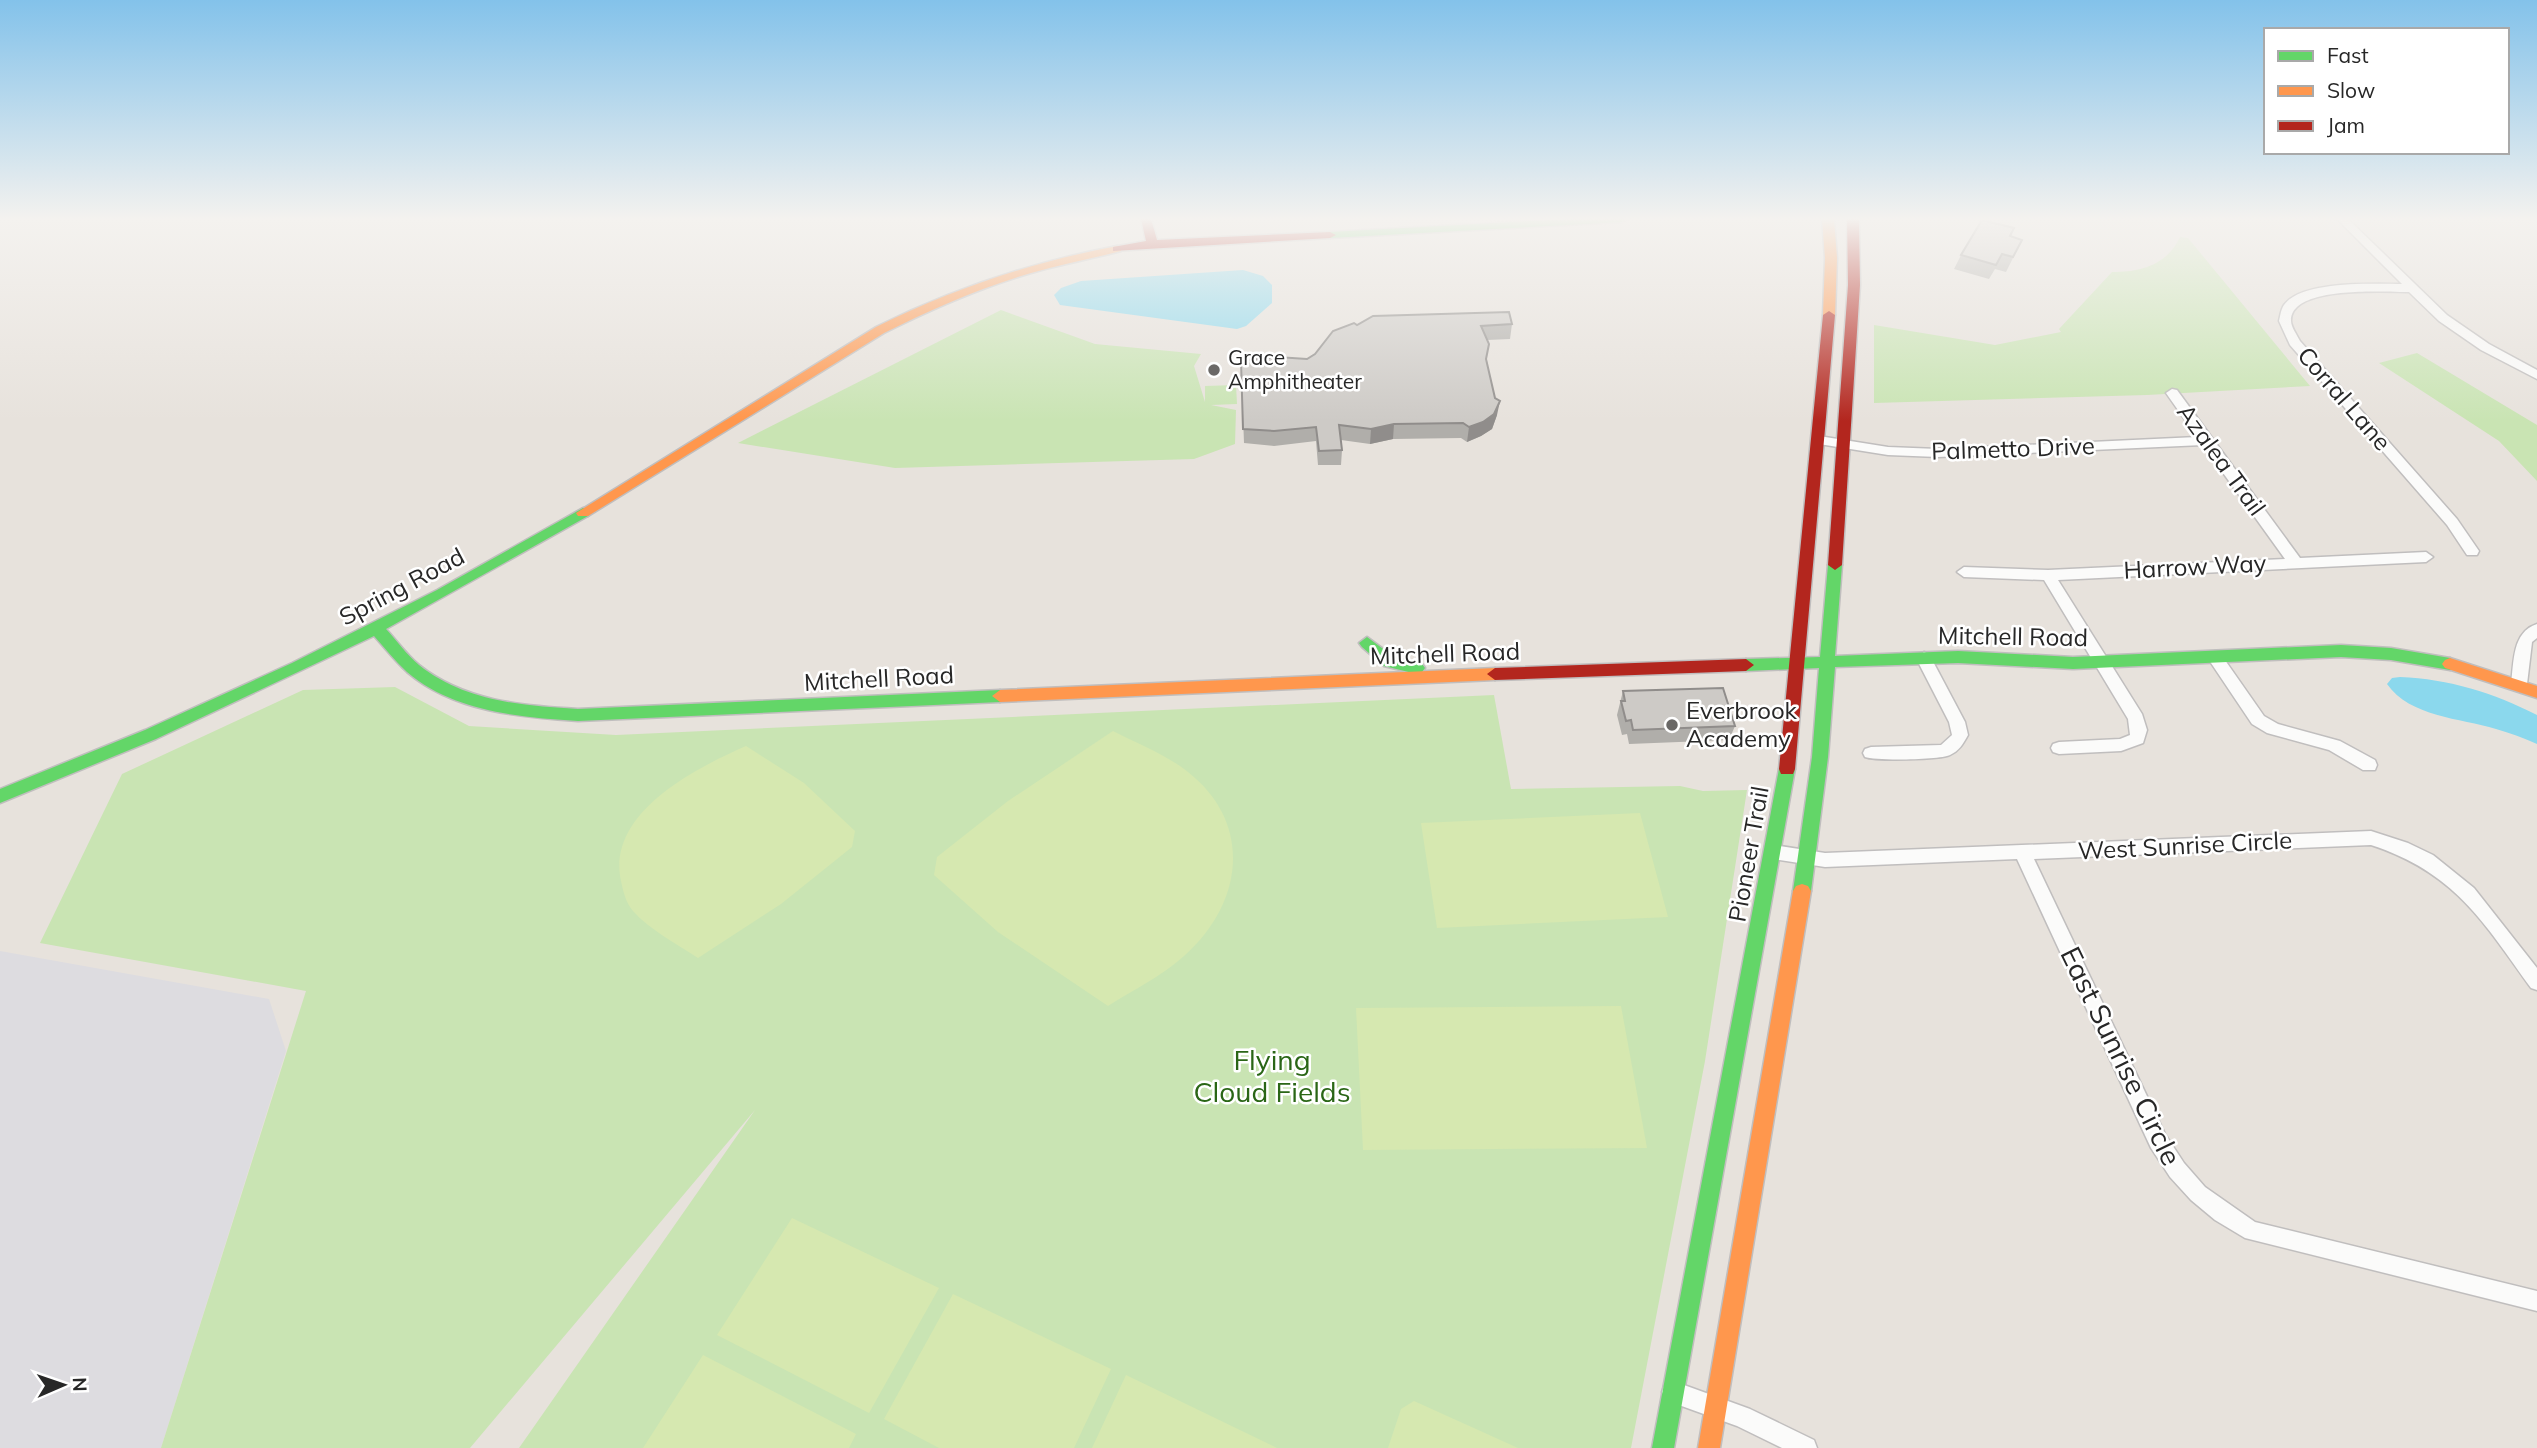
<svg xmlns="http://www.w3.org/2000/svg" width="2537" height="1448" font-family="Mulish,sans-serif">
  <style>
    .airport { fill: #dddce0 }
    .green { fill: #c9e4b3 }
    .pitch { fill: #d6e8b0 }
    .water { fill: #8bd8ed }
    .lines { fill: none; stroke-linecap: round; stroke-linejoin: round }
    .street-casing { stroke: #c0bebe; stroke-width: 3 }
    .fast-casing { stroke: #c0bebe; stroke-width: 3 }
    .slow-casing { stroke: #c0bebe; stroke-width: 3 }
    .jam-casing { stroke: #c0bebe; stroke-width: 3 }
    .street { fill: #fbfbfa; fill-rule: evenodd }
    .fast { fill: #63d668; fill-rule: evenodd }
    .slow { fill: #ff974d; fill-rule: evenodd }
    .jam { fill: #b3261e; fill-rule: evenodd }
    .wall { fill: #b0aeaa }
    .shaded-wall { fill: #908d8b }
    .building { fill: #cdcac6; stroke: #908d8b; stroke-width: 2 }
    .poi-dot { fill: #6a6866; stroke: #fff; stroke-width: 2.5 }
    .labels { text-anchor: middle; stroke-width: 5; stroke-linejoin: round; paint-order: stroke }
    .far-poi-label { font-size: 21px; fill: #272727; stroke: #fff; text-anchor: start }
    .street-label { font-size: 24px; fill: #272727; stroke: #fff }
    .poi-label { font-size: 24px; fill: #272727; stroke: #fff; text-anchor: start }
    .near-street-label { font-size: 28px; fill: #272727; stroke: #fff }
    .near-park-label { font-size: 28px; fill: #2a6616; stroke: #fff }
  </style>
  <rect width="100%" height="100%" fill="#e7e2dc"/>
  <path class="airport" d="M0,951L269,999L286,1051L161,1448H0Z"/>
  <path class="green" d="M2180,237L2188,238L2310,386L2147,395L1874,403V325L1995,345L2061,332L2059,329L2112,272C2141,272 2167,265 2180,237Z
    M1001,310L1095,344L1201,354L1194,366L1205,402V386L1236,385L1237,404L1211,405L1236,410L1235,444L1194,459L895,468L738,443Z
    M2417,353L2537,425V481L2499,441L2379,363Z
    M395,687L469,726L616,735L1494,695L1511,789L1680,786L1703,791L1747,790L1705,1061L1631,1448H519L755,1110L470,1448H161L306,991L40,943L122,774L303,690Z"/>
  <path class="pitch" d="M1113,731C1138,744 1167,755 1188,772C1254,824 1243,904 1184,956C1162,976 1133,990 1108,1006L998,932L934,875L937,857L1008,801Z
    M746,746L804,783L855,831L852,847L781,904L698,958C677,944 650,930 633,911C626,903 623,891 621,881C606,813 696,768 746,746Z
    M1640,813L1668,917L1437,928L1421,823Z
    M1621,1006L1647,1148L1363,1150L1356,1008Z
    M792,1218L939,1288L869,1413L717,1335Z
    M953,1294L1111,1369L1074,1448H939L884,1419Z
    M703,1355L856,1434L849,1448H643Z
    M1126,1375L1277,1448H1092Z
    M1414,1401L1518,1448H1388L1401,1409Z"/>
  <path class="water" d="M1243,270L1263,276L1272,285V303L1246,326L1237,329L1060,305L1054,295L1061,288L1081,281Z
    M2400,677C2449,679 2494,693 2537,715V744C2524,738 2510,733 2496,729C2460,718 2410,717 2387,684L2392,678Z"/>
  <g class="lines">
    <g class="street-casing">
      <path id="street" d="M2337,219H2348L2447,315L2489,344L2537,370V379L2481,350L2439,321L2409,292C2386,292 2290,285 2291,321C2291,327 2297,335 2300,341L2457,519L2479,551L2477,555H2467L2447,525L2290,345L2279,321C2280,317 2281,309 2284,305C2302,280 2374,284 2402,284Z
        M2172,389L2177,390L2300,558L2426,552L2433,557L2426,562L2058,580L2142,714L2147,730L2143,743L2121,751L2059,754L2053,752L2051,748L2053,744L2059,742L2120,739L2130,735L2128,719L2044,580L1964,577L1957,572L1964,567L2048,570L2285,559L2203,445L1938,457L1888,455L1819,444L1812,440L1819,436L1888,447L1938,449L2197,437L2166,393Z
        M2537,624V638L2532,642L2527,684L2524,688H2514L2511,684C2514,662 2512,632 2537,624Z
        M2215,651L2220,653L2264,716L2278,724L2340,741L2375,760L2377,765L2375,770H2363L2329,750L2267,733L2252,724L2207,657Z
        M1924,652L1929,654L1965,722L1968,735C1963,744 1959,751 1950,755C1940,760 1875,761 1865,757L1863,753L1865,749L1871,747L1941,745L1952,735L1949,722L1916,658Z
        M2371,831L2408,843L2433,855L2474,888L2537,968V990L2531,988C2483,921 2454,872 2371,845L2034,859L2165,1134L2184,1163L2205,1187L2255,1222L2537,1291V1311L2245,1238L2215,1220L2191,1200L2170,1177L2151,1148L2017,859L1825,867L1774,859L1768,857L1766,852L1768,847L1774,845L1825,853Z
        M1673,1381L1750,1409L1814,1440L1817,1448H1782L1737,1426L1665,1400L1662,1392L1665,1384Z"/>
    </g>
    <g class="fast-casing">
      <path id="fast" d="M1567,219H1628L1622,222L1330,238L1324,235L1330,232Z
        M583,508L588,510L590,513L588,516L386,629C397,641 407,655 419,665C464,701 522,706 578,709L1000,690L1008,696L1000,702L578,721C519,717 454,712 407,672C395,661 385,648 374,636L156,739L0,803V789L145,730L292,663L437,590Z
        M1835,560L1842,565L1835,656L1958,651L2073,657L2341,645L2391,648L2450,658L2458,664L2450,670L2391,660L2341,657L2073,669L1958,663L1835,667L1828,757L1811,891L1808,896L1802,898L1796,896L1793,891L1812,757L1819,668L1746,671L1738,665L1746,659L1820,657L1828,565Z
        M1367,637L1394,657L1422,664L1425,668L1422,672L1417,674L1384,666L1362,647L1359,643Z
        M1787,763L1793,764L1795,769L1674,1448H1652L1779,769L1781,764Z"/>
    </g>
    <g class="slow-casing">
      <path id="slow" d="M1822,219H1834L1837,258L1835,315L1829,319L1823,315L1825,258Z
        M1117,246L1121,247V251C1091,259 1061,264 1031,273C980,288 932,309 884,333L588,516H578L576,513L876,327C953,289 1032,262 1117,246Z
        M2450,658L2537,686V698L2445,668L2442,664L2445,660Z
        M1495,668L1503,674L1495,680L1000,702L992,696L1000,690Z
        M1802,884L1808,886L1811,891L1720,1448H1698L1793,891L1796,886Z"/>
    </g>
    <g class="jam-casing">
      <path id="jam" d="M1141,219H1151L1157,240L1330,232L1336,235L1330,238L1113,251V247L1146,241Z
        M1847,219H1859L1860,285L1842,565L1835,570L1828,565L1848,285Z
        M1829,311L1835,315L1795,769L1793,774H1781L1779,769L1823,315Z
        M1746,659L1754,665L1746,671L1495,680L1487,674L1495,668Z"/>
    </g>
    <use href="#street" class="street"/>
    <use href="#fast" class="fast"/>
    <use href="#slow" class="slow"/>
    <use href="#jam" class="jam"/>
  </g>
  <path class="wall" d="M2010,236L2022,240L2006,272L1995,269L1989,279L1954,269L1961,255Z
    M1512,324L1510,339L1487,340V361L1497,415L1492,429L1481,436L1467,442L1461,438L1393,439L1370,444L1341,440L1342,450L1341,465H1318L1316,441L1274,446L1244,443L1241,361L1307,359L1357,325Z
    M1623,691L1735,726L1729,740L1629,744L1627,734L1622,735L1617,715Z"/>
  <path class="shaded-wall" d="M1500,401L1497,415L1492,429L1481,436L1467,442L1469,427Z
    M1394,424L1393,439L1370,444L1371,429Z"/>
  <path class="building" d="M1982,220L2014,228L2010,236L2022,240L2013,257L2002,254L1996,265L1961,255Z
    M1509,312L1512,324L1481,326L1489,344L1486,359L1495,398L1500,401L1494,414L1483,422L1469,427L1463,423L1394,424L1371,429L1339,425L1342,450L1319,451L1316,427L1274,431L1243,429L1241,361L1277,357L1307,359L1315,354L1333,331L1354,323L1357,325L1373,316Z
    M1723,688L1735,726L1633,730L1631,720L1626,721L1621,701H1625L1623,691Z"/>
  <linearGradient id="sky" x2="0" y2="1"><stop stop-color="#83c2ea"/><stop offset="0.52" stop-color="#f4f2ef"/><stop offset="1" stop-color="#f4f2ef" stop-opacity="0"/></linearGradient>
  <rect width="2537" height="421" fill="url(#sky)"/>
  <g class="poi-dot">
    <circle cx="1214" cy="370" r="7"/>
    <circle cx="1672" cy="725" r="7"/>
  </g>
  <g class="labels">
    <g class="far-poi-label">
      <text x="1228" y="365">Grace<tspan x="1228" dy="24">Amphitheater</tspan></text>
    </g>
    <g class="street-label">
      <text transform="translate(2344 399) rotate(49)" y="8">Corral Lane</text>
      <text transform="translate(2013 449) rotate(-2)" y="8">Palmetto Drive</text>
      <text transform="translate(2221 460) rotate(54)" y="8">Azalea Trail</text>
      <text transform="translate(2195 567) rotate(-3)" y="8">Harrow Way</text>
      <text transform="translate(402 587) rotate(-28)" y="8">Spring Road</text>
      <text transform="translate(2013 637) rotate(1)" y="8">Mitchell Road</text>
      <text transform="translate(1445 654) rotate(-2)" y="8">Mitchell Road</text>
      <text transform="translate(879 679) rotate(-3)" y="8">Mitchell Road</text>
      <text transform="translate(2185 846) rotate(-3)" y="8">West Sunrise Circle</text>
      <text transform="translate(1749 854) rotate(-80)" y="8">Pioneer Trail</text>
    </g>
    <g class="poi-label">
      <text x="1686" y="719">Everbrook<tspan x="1686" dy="28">Academy</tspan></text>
    </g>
    <g class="near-street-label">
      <text transform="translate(2121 1056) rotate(64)" y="10">East Sunrise Circle</text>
    </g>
    <g class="near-park-label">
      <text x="1272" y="1070">Flying<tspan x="1272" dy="32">Cloud Fields</tspan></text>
    </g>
  </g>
  <rect x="2264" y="28" width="245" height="126" fill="#ffffff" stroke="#a9a9a9" stroke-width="2"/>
  <rect x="2278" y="51" width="35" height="10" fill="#63d668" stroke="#a9a9a9" stroke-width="2"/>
  <text x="2327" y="63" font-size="21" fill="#272727">Fast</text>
  <rect x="2278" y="86" width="35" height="10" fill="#ff974d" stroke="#a9a9a9" stroke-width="2"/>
  <text x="2327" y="98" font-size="21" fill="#272727">Slow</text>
  <rect x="2278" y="121" width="35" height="10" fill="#b3261e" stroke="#a9a9a9" stroke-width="2"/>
  <text x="2327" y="133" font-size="21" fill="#272727">Jam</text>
  <g transform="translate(63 1385) rotate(88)" stroke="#ffffff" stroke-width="5" paint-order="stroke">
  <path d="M0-5L12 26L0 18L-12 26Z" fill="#272727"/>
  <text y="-10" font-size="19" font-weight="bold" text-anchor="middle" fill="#272727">N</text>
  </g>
</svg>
